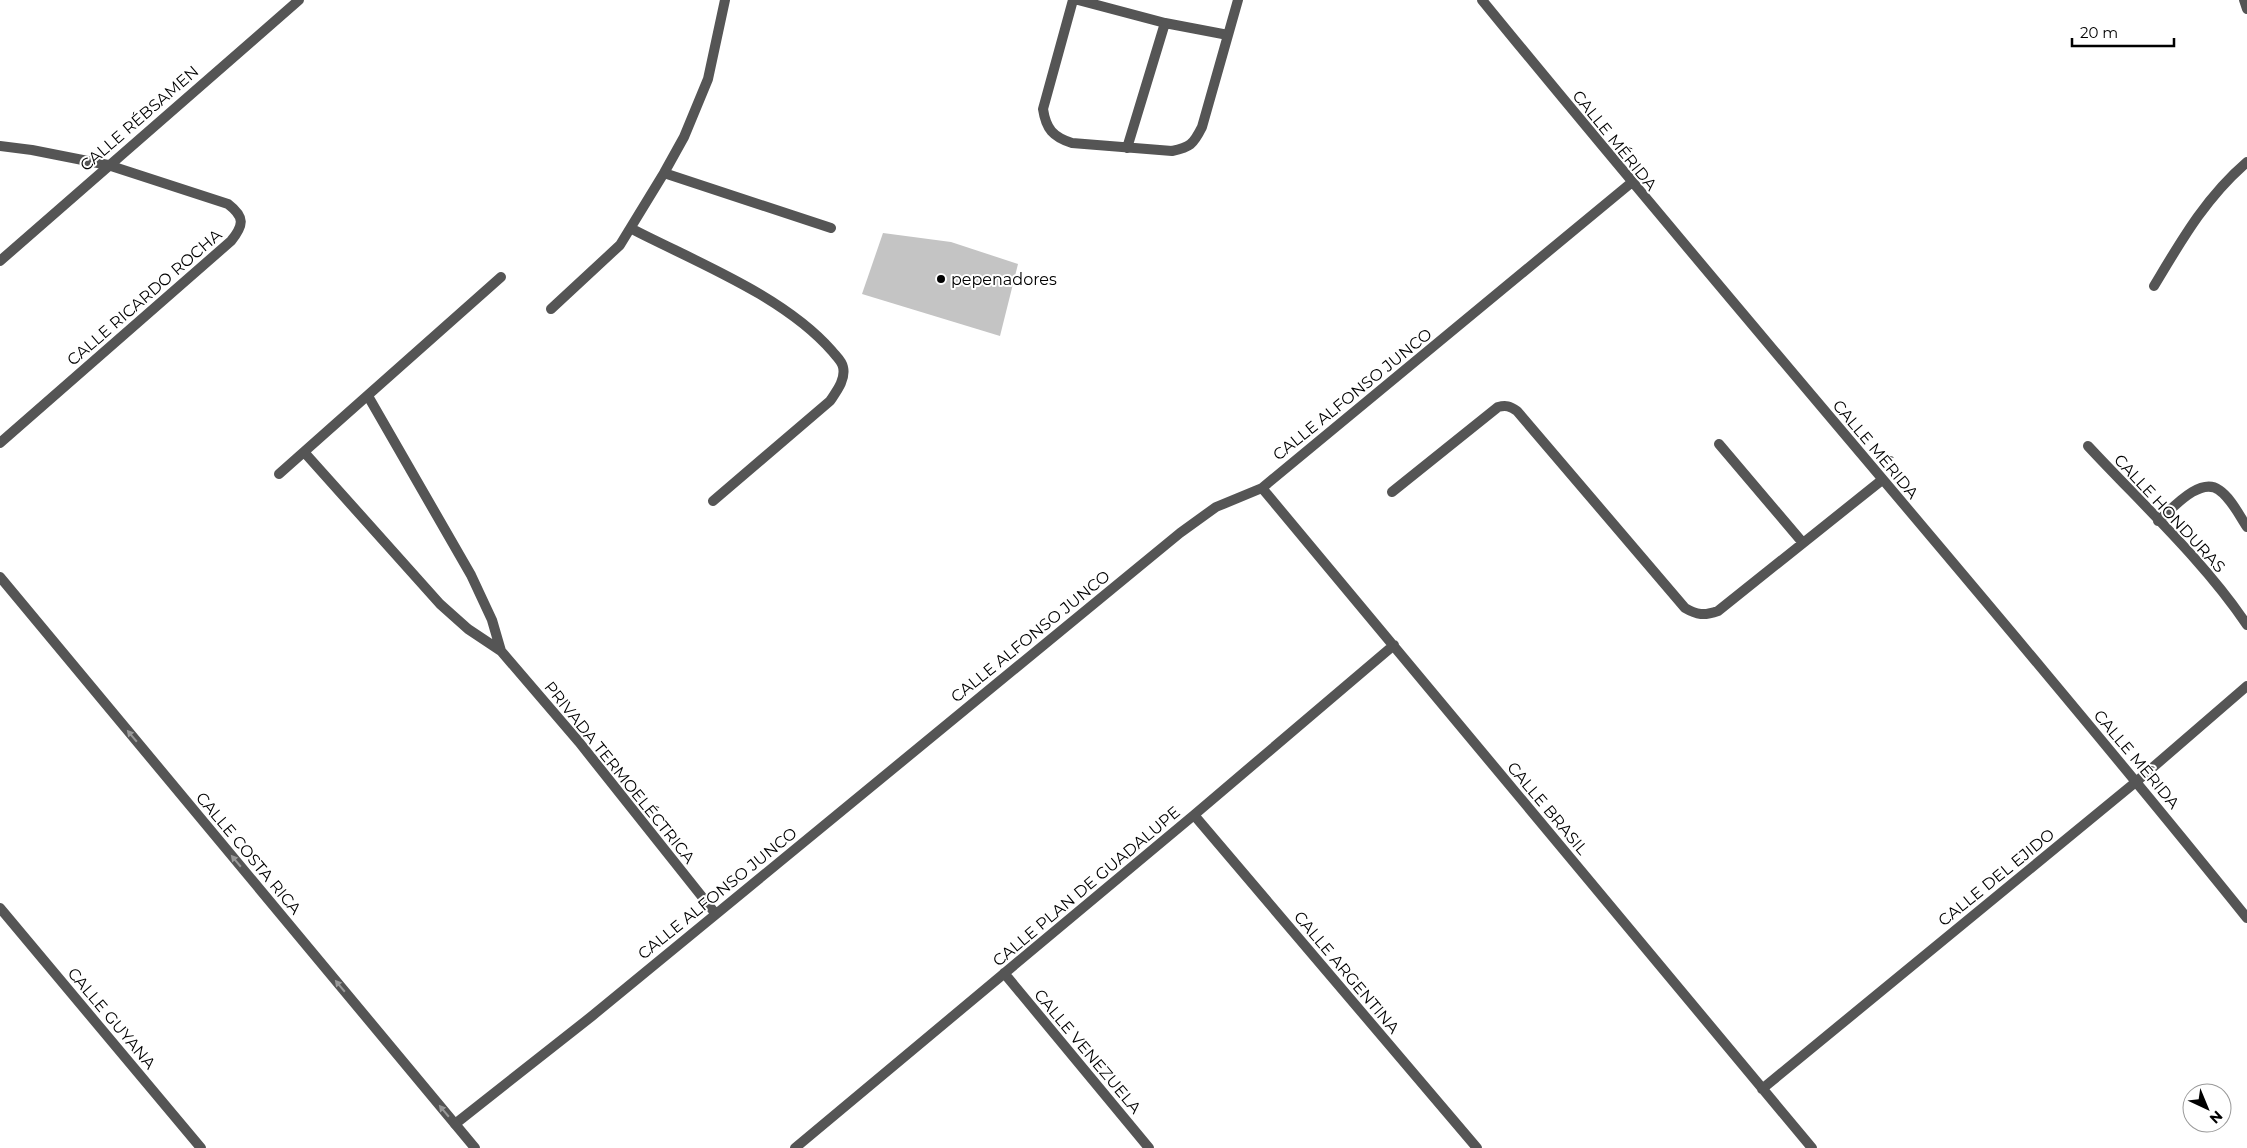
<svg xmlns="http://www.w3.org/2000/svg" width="2247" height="1148" font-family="Montserrat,sans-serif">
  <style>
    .building { fill: #c4c4c4 }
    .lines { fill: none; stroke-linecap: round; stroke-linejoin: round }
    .service { stroke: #555; stroke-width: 10 }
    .minor { stroke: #555; stroke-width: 10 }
    .tertiary { stroke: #555; stroke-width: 10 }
    .oneway { fill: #999 }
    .poi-dot { fill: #000; stroke: #fff; stroke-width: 2 }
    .labels { text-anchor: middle; stroke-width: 4; stroke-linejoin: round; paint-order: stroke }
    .street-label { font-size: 16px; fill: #000; stroke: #fff }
    .poi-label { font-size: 16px; fill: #000; stroke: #fff; text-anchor: start }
  </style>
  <rect width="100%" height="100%" fill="#fff"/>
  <path class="building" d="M883,233L951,242L1018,264L1000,336L862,294Z"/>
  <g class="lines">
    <path class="service" d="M1073,0L1043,109C1046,129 1053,137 1072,143L1172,151C1190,147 1193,145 1202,127L1238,0
      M1078,0L1165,23L1228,35
      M1127,148L1165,23
      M664,173L831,228
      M632,229C696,262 784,296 832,351C836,356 842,361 843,367C846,380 836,392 830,401L713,501
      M2154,286C2181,241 2206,197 2247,162
      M551,309L620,245L664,173L684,137L708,79L725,0
      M1719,444L1803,543
      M2088,446C2140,502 2204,561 2247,625
      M1392,492L1498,407C1506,405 1510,406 1517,411L1685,608C1697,615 1704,616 1718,611L1882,480
      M2158,521C2172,509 2200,476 2219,490C2231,498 2239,515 2247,527"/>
    <path class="minor" d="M1482,0C1734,309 1997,608 2247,918
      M2244,0L2247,9
      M0,146L32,150L108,165L228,204C245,217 244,225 231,241L0,443
      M0,261L299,0
      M368,396L471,575L492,620L501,651
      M304,452L440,604L468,629L501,651L579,742L715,913
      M279,474L501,277
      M1262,488L1812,1148
      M1194,815L1477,1148
      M0,908L201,1148
      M1004,973L1149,1148
      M1762,1089L2137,781L2247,686
      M455,1124L592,1016L1180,533L1216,507L1262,488L1631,183
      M795,1148L1194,815L1394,645"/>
    <path class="tertiary" d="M0,577L475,1148"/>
  </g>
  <defs><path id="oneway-solid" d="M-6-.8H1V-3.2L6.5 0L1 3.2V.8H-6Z" transform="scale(1.25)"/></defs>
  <g class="oneway">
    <use href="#oneway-solid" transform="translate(132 736) rotate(-130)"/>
    <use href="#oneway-solid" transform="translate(236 861) rotate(-130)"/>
    <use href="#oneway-solid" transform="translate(340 986) rotate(-130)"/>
    <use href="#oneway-solid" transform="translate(444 1111) rotate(-130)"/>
  </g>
  <circle class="poi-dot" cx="941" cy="279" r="5"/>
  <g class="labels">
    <g class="street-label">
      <text transform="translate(139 118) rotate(-41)" y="6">CALLE RÉBSAMEN</text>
      <text transform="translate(1615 140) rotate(51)" y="6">CALLE MÉRIDA</text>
      <text transform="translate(144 297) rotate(-41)" y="6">CALLE RICARDO ROCHA</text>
      <text transform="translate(1352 394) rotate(-39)" y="6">CALLE ALFONSO JUNCO</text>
      <text transform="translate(1876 449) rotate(50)" y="6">CALLE MÉRIDA</text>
      <text transform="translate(2170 513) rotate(47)" y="6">CALLE HONDURAS</text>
      <text transform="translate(1030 636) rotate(-39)" y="6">CALLE ALFONSO JUNCO</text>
      <text transform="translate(2137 759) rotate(50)" y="6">CALLE MÉRIDA</text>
      <text transform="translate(620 772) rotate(51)" y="6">PRIVADA TERMOELÉCTRICA</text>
      <text transform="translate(1548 808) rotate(50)" y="6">CALLE BRASIL</text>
      <text transform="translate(249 853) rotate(50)" y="6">CALLE COSTA RICA</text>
      <text transform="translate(1996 877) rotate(-39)" y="6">CALLE DEL EJIDO</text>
      <text transform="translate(1086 886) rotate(-40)" y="6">CALLE PLAN DE GUADALUPE</text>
      <text transform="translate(717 893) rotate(-39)" y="6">CALLE ALFONSO JUNCO</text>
      <text transform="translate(1347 972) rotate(50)" y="6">CALLE ARGENTINA</text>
      <text transform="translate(112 1018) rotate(50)" y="6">CALLE GUYANA</text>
      <text transform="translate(1088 1051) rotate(50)" y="6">CALLE VENEZUELA</text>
    </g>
    <g class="poi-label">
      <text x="951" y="285">pepenadores</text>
    </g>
  </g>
  <g transform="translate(2207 1108) rotate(136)"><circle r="24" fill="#ffffff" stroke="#999999"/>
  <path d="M0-4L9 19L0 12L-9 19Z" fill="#000000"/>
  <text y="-8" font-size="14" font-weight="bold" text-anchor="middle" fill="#000000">N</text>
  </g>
  <path d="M2072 38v8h102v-8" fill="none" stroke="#000000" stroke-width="2.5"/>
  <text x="2080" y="38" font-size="15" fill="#000000" stroke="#ffffff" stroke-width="4" paint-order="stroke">20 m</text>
</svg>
